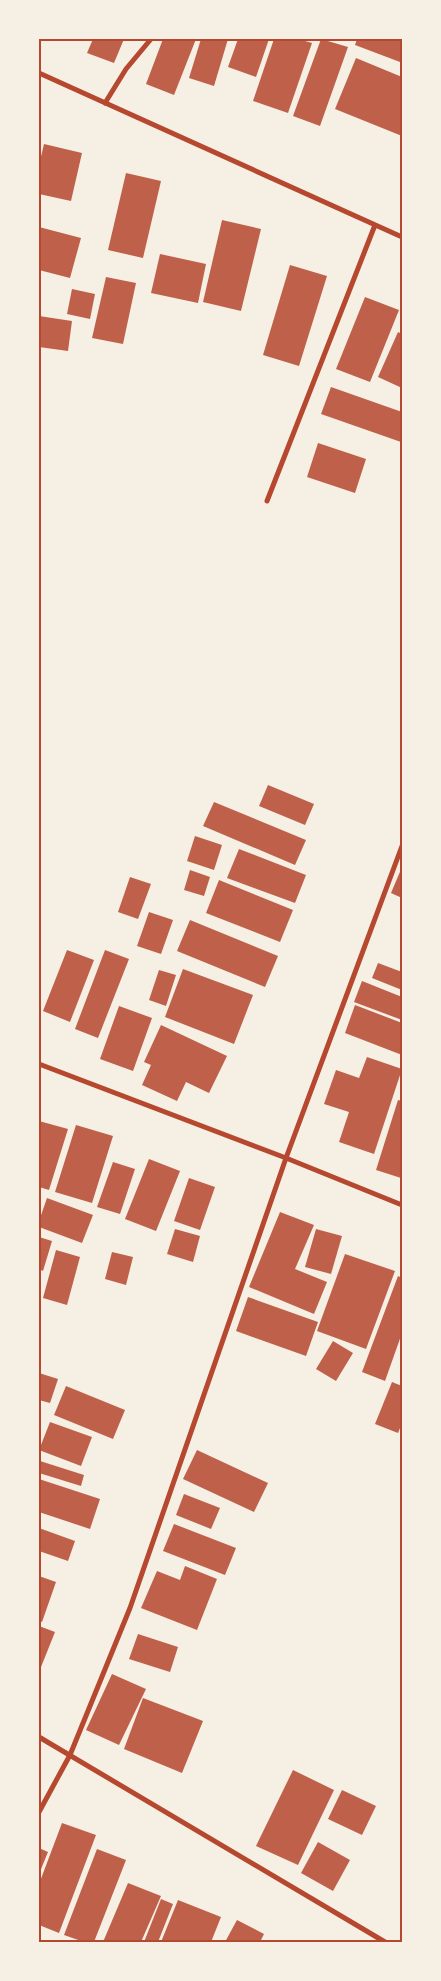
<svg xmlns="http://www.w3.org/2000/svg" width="441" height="1981" font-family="'Asap Condensed',sans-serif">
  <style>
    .building { fill: #bf614a }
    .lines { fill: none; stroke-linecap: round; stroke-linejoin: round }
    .minor { stroke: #b5482f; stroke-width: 5 }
    .neatline { fill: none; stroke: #b5482f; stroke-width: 2 }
  </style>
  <rect width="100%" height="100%" fill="#f6efe4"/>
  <path class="building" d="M93,39H124L114,63L87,53Z
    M163,39H196L174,95L146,84Z
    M201,39H228L214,86L189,78Z
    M238,39H269L256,77L228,67Z
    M274,39H298L312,43L288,113L253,101Z
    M321,39L348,47L320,126L293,116Z
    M357,39H402V55L400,62L355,45Z
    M356,58L402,77V136L335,109Z
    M44,144L82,153L71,201L39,194V165Z
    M126,173L161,181L143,258L108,250Z
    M222,220L261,229L241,311L203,302Z
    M39,227L81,238L70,278L39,270Z
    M160,254L206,264L198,303L151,293Z
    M290,265L327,276L299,366L263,355Z
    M106,277L136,283L123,344L92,338Z
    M72,289L95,294L90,319L67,314Z
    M365,297L399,310L370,382L336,369Z
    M39,316L72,321L68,351L39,347Z
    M398,332L402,334V388L378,377Z
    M331,387L402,412L401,442L321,414Z
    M318,443L366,459L355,493L307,477Z
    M268,785L314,804L305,825L259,806Z
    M214,802L306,840L295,865L203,826Z
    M195,836L222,845L214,870L187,861Z
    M239,849L306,875L295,903L227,878Z
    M402,867V898L391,893Z
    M190,870L210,877L204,896L184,890Z
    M130,877L151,884L138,919L118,912Z
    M219,880L293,910L280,942L206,913Z
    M149,912L173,920L161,954L137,946Z
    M190,920L278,956L265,987L177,951Z
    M67,950L94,960L70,1022L43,1011Z
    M105,950L129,959L98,1038L75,1029Z
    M378,963L402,972V990L372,978Z
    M183,969L253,995L234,1044L165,1017Z
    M159,970L176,975L166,1006L149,1000Z
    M362,981L402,997V1020L354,1002Z
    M355,1005L402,1023V1055L345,1033Z
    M119,1006L152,1018L133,1071L100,1059Z
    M161,1025L227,1056L209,1093L186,1082L177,1101L142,1085L151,1065L144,1062Z
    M367,1057L402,1069L374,1154L339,1142L349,1112L324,1104L336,1070L359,1078Z
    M398,1100L402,1101L401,1178L376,1170Z
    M39,1121L68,1129L49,1190L39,1187Z
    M76,1125L113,1136L92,1203L55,1192Z
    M149,1159L180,1171L156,1231L125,1219Z
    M113,1162L135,1169L120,1214L97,1207Z
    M189,1178L215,1187L200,1230L174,1221Z
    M47,1198L93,1215L82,1243L39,1227V1221Z
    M280,1212L314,1225L295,1269L327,1282L314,1314L249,1287Z
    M175,1229L200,1236L193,1262L167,1254Z
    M316,1229L342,1236L331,1274L305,1267Z
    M39,1237L52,1241L43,1271L39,1269Z
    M56,1250L80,1257L67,1305L43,1298Z
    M112,1252L133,1257L126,1285L105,1279Z
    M345,1254L395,1271L366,1349L317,1331Z
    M398,1276L402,1278V1333L385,1381L362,1372Z
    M248,1297L318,1322L306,1356L236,1331Z
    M333,1341L353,1353L336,1381L316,1369Z
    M39,1373L58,1379L50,1403L39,1400Z
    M392,1382L402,1386V1423L398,1433L375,1424Z
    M66,1386L125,1410L113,1439L54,1415Z
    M50,1422L92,1437L81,1466L39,1450Z
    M197,1450L268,1483L254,1512L183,1479Z
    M40,1461L84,1475L81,1486L39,1473Z
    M39,1479L100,1499L90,1529L39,1512Z
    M184,1494L220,1508L211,1529L176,1515Z
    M174,1524L236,1548L225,1575L163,1551Z
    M39,1528L75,1541L68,1561L39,1551Z
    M185,1566L217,1579L197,1630L141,1608L157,1571L180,1580Z
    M39,1576L56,1582L42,1622L39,1621Z
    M39,1626L55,1632L39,1672Z
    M138,1634L178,1647L170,1672L129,1659Z
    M112,1674L146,1689L119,1745L86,1730Z
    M143,1698L203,1721L182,1773L124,1749Z
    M293,1770L334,1790L298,1865L256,1846Z
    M342,1790L376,1806L362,1835L328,1819Z
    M62,1823L96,1835L59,1933L39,1925V1884Z
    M318,1842L350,1860L333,1891L301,1873Z
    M39,1848L48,1852L39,1874Z
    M97,1849L126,1860L94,1942H84L64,1935Z
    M128,1883L161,1896L141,1942H103Z
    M161,1899L173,1904L158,1942H144Z
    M178,1900L221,1917L211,1942H161Z
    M237,1920L264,1934L260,1942H225Z"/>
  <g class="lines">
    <path class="minor" d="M39,73L402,237
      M105,103L126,69L151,39
      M267,501L375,225
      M39,1064L286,1158L402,1205
      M39,1737L385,1942
      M39,1812L70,1755L130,1608L286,1158L402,846"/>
  </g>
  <rect width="441" height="1981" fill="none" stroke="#f6efe4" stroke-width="80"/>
  <rect x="40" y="40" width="361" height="1901" class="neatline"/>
</svg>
